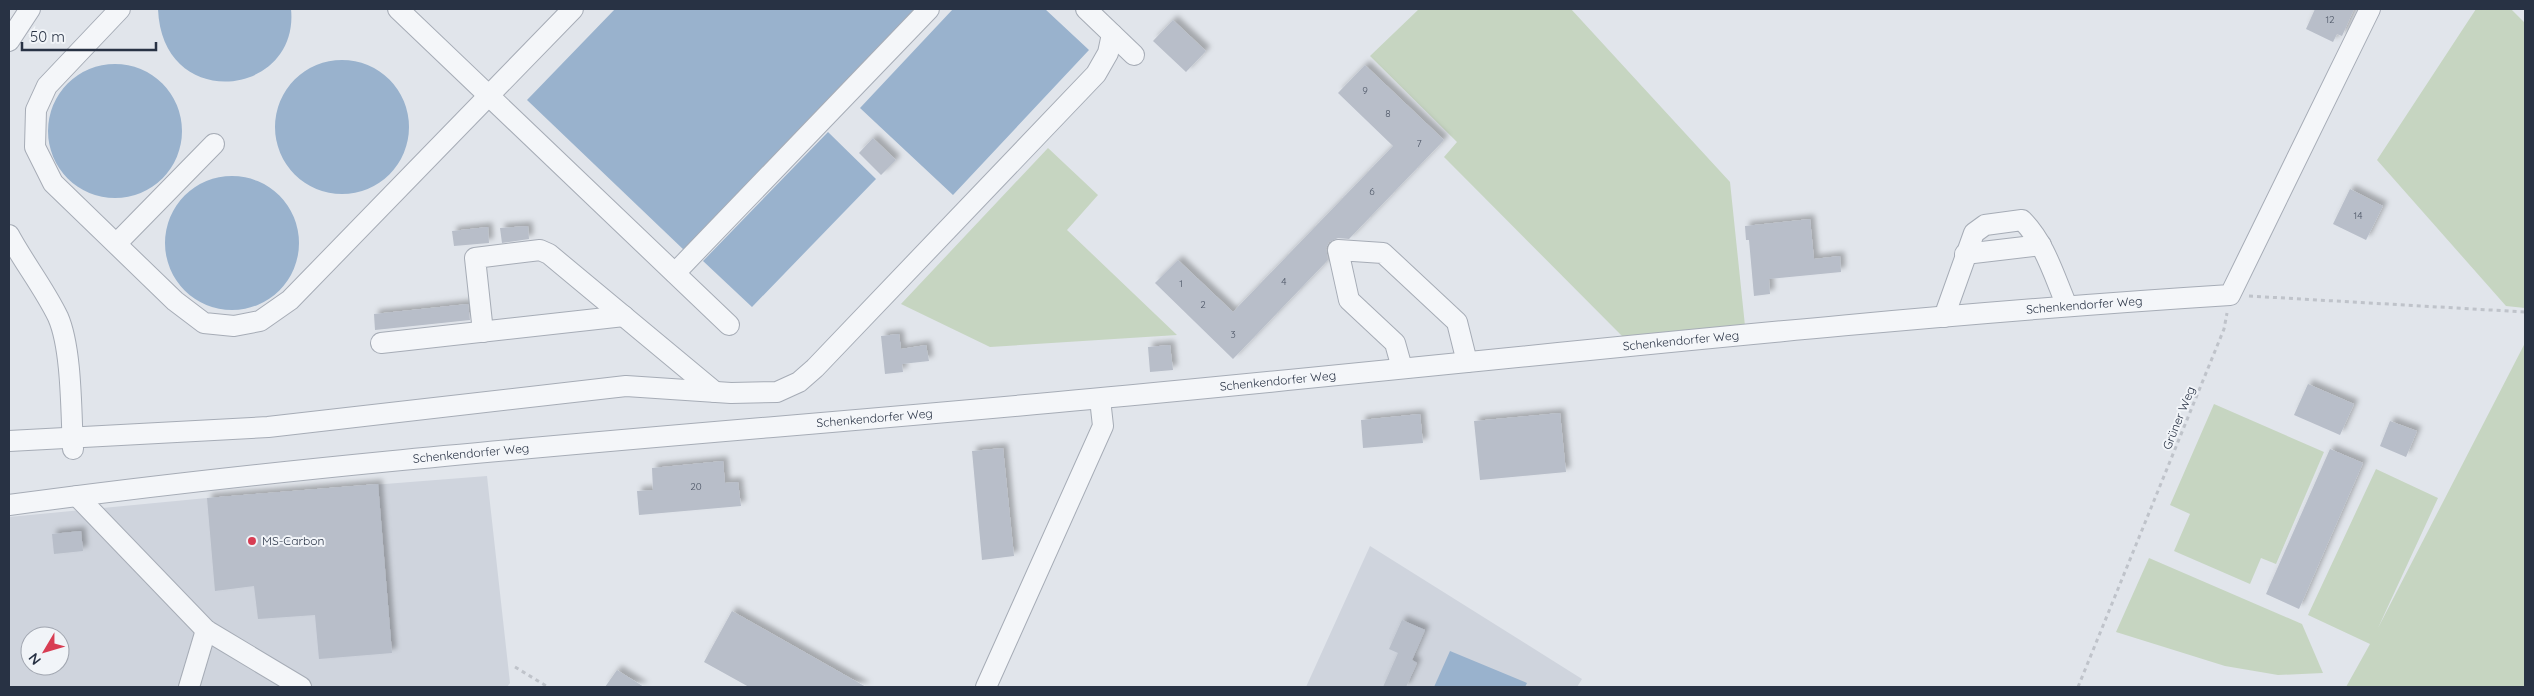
<svg xmlns="http://www.w3.org/2000/svg" width="2534" height="696" font-family="Quicksand,sans-serif">
  <style>
    .built { fill: #cfd4dd; fill-rule: evenodd }
    .green { fill: #c6d5c1 }
    .water { fill: #99b2cd }
    .building { fill: #b8bec9; filter: url(#shadow) }
    .lines { fill: none; stroke-linecap: round; stroke-linejoin: round }
    .minor-casing { stroke: #a6acb6; stroke-width: 22 }
    .path { stroke: #bfc3ca; stroke-width: 3; stroke-dasharray: 4 4; stroke-linecap: butt }
    .minor { stroke: #f4f6f9; stroke-width: 20 }
    .poi-dot { fill: #d83d53; stroke: #f1f4f8; stroke-width: 2 }
    .labels { text-anchor: middle; stroke-width: 4; stroke-linejoin: round; paint-order: stroke }
    .number-label { font-size: 10px; fill: #4c5565 }
    .street-label { font-size: 12px; fill: #283244; stroke: #f1f4f8 }
    .poi-label { font-size: 12px; fill: #283244; stroke: #f1f4f8; text-anchor: start }
  </style>
  <defs>
    <filter id="shadow"><feDropShadow dx="4.5" dy="-4.5" stdDeviation="2.5" flood-color="#0004"/></filter>
  </defs>
  <rect width="100%" height="100%" fill="#e1e5eb"/>
  <path class="built" d="M487,476L510,683L507,687H9V517L207,498ZM30,636H60V666H30Z
    M1370,546L1582,679L1577,687H1306Z"/>
  <path class="green" d="M1419,9H1571L1730,182L1745,326L1625,339L1444,157L1457,142L1370,56Z
    M2476,9H2511L2525,23V308L2506,306L2377,160Z
    M1048,148L1098,195L1067,230L1177,335L990,347L901,304Z
    M2525,343V687H2346L2370,644L2308,615L2376,469L2438,498L2378,628Z
    M2214,404L2324,452L2276,564L2261,558L2250,584L2174,551L2190,514L2170,505Z
    M2149,558L2302,624L2323,673L2278,675L2225,666L2116,632Z"/>
  <path class="water" d="M158,9H291C300,97 162,114 158,9Z
    M615,9H916L685,251L527,100Z
    M953,9H1045L1089,50L953,195L860,108Z
    M275 127a67 67 0 1 1 134 0a67 67 0 1 1-134 0Z
    M48 131a67 67 0 1 1 134 0a67 67 0 1 1-134 0Z
    M828,132L876,179L752,307L703,261Z
    M165 243a67 67 0 1 1 134 0a67 67 0 1 1-134 0Z
    M1450,651L1527,683L1525,687H1434Z"/>
  <path class="building" d="M2315,9H2354L2342,36L2337,34L2333,42L2306,29Z
    M1173,20L1206,51L1186,72L1153,41Z
    M1365,65L1444,140L1349,239L1338,238L1329,242L1326,248L1328,260L1233,359L1155,283L1178,260L1233,312L1393,146L1338,93Z
    M873,138L896,160L881,175L859,153Z
    M2350,189L2383,206L2366,240L2333,224Z
    M1810,219L1814,259L1840,256L1841,272L1769,279L1770,294L1754,296L1749,240H1746L1745,226Z
    M528,226L529,239L502,243L500,228Z
    M488,227L489,243L454,246L452,231Z
    M468,304L470,320L375,330L374,314Z
    M899,334L901,349L926,345L929,361L902,364L903,372L885,374L881,336Z
    M1170,345L1173,370L1150,372L1148,347Z
    M2308,384L2354,404L2340,435L2294,415Z
    M1560,413L1566,472L1480,480L1474,421Z
    M1420,414L1423,443L1363,448L1361,420Z
    M2390,421L2417,431L2406,457L2380,446Z
    M1003,448L1014,556L982,560L972,451Z
    M2330,449L2363,463L2299,609L2266,594Z
    M723,461L725,483L738,482L741,506L639,515L637,491L653,490L652,468Z
    M378,484L392,653L319,659L315,615L258,619L254,586L215,591L207,498Z
    M81,531L83,551L54,554L52,534Z
    M732,611L866,687H749L704,662Z
    M1402,620L1425,630L1412,660L1417,663L1406,687H1383L1398,653L1389,649Z
    M617,670L644,687H605Z"/>
  <g class="lines">
    <g class="minor-casing">
      <g id="minor">
        <path d="M120,9L47,86L36,110L35,147L53,183L175,301L204,323L234,326L260,321L290,300L573,9"/>
        <path d="M398,9L729,325"/>
        <path d="M1086,9L1134,55"/>
        <path d="M9,41L30,9"/>
        <path d="M9,235C24,263 44,288 58,317C72,349 71,413 73,449"/>
        <path d="M117,243L214,144"/>
        <path d="M1965,254L2041,245"/>
        <path d="M675,273L929,9"/>
        <path d="M1944,317L1974,233L1985,225L2022,220C2045,243 2054,276 2067,306"/>
        <path d="M483,332L475,258L540,250L549,254L715,392"/>
        <path d="M381,343L624,316"/>
        <path d="M1402,368L1395,343L1349,300L1338,250L1383,253L1457,322L1467,362"/>
        <path d="M9,441L268,427L626,386L731,393L777,392L799,382L815,368L1096,74L1108,53L1112,34"/>
        <path d="M77,496L206,630L301,687"/>
        <path id="s1" d="M9,505C368,456 730,433 1091,399C1471,364 1850,319 2230,295L2370,9"/>
        <path d="M189,687L206,630"/>
        <path d="M986,687L1103,426L1100,399"/>
      </g>
    </g>
    <path class="path" d="M2249,296L2525,312
      M515,667L548,687
      M2078,687L2224,329L2227,313"/>
    <use href="#minor" class="minor"/>
  </g>
  <circle class="poi-dot" cx="252" cy="541" r="5"/>
  <g class="labels">
    <g class="number-label">
      <text x="2330" y="23">12</text>
      <text x="1365" y="94">9</text>
      <text x="1388" y="117">8</text>
      <text x="1419" y="147">7</text>
      <text x="1372" y="195">6</text>
      <text x="2358" y="219">14</text>
      <text x="1284" y="285">4</text>
      <text x="1181" y="287">1</text>
      <text x="1203" y="308">2</text>
      <text x="1233" y="338">3</text>
      <text x="696" y="490">20</text>
    </g>
    <g class="street-label">
      <text dy="4" stroke="none"><textPath href="#s1" startOffset="2085">Schenkendorfer Weg</textPath></text>
      <text dy="4" stroke="none"><textPath href="#s1" startOffset="1680">Schenkendorfer Weg</textPath></text>
      <text dy="4" stroke="none"><textPath href="#s1" startOffset="1275">Schenkendorfer Weg</textPath></text>
      <text transform="translate(2179 418) rotate(-68)" y="4">Grüner Weg</text>
      <text dy="4" stroke="none"><textPath href="#s1" startOffset="870">Schenkendorfer Weg</textPath></text>
      <text dy="4" stroke="none"><textPath href="#s1" startOffset="465">Schenkendorfer Weg</textPath></text>
    </g>
    <g class="poi-label">
      <text x="262" y="545">MS-Carbon</text>
    </g>
  </g>
  <rect width="2534" height="696" fill="none" stroke="#283244" stroke-width="20"/>
  <g transform="translate(45 651) rotate(232)"><circle r="24" fill="#f1f4f8" stroke="#a1a6b0"/>
  <path d="M0-4L9 19L0 12L-9 19Z" fill="#d83d53"/>
  <text y="-8" font-size="14" font-weight="bold" text-anchor="middle" fill="#283244">N</text>
  </g>
  <path d="M22 42v8h134v-8" fill="none" stroke="#283244" stroke-width="2.5"/>
  <text x="30" y="42" font-size="15" fill="#283244" stroke="#f1f4f8" stroke-width="4" paint-order="stroke">50 m</text>
</svg>
